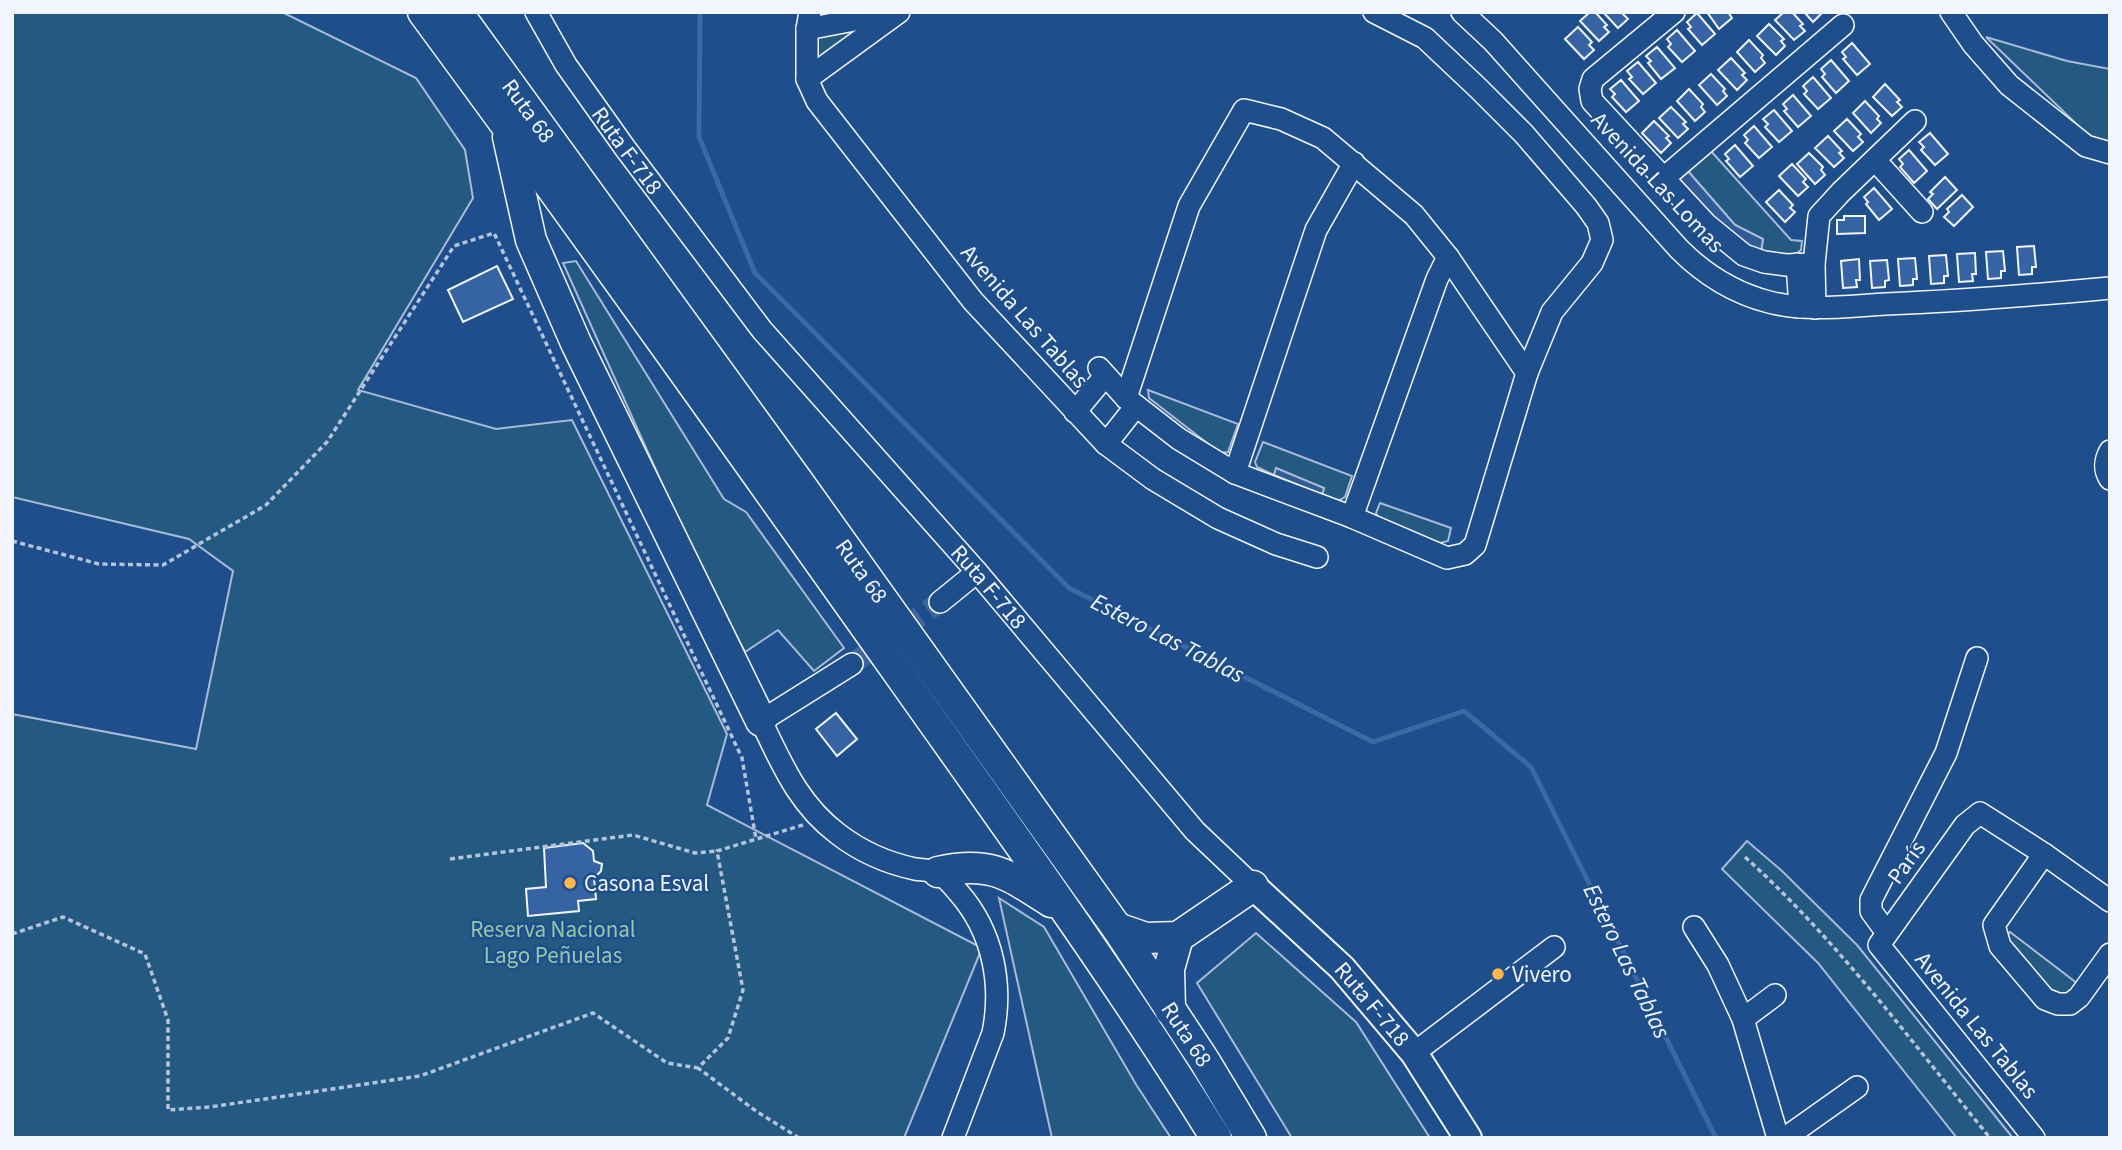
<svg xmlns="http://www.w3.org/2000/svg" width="2122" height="1150" font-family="'Source Sans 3',sans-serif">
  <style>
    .green { fill: #245a82; stroke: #a8bbd7; stroke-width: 2 }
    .parking { fill: #305b95; stroke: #a8bbd7; stroke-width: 2 }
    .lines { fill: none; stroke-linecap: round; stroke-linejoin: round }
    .stream { stroke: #3b69a3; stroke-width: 5 }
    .building { fill: #3563a3; stroke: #f2f6ff; stroke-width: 2 }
    .minor-tunnel { stroke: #3f679d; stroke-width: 21; stroke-dasharray: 21 10; stroke-linecap: butt }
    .minor-casing { stroke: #f2f6ff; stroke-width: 24 }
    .major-casing { stroke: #f2f6ff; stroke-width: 30 }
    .highway-casing { stroke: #f2f6ff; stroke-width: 33 }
    .path { stroke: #b3c4dc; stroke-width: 3.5; stroke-dasharray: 5 3.5; stroke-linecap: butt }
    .minor { stroke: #1f4e8c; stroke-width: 21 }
    .major { stroke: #1f4e8c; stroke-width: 26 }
    .highway { stroke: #1f4e8c; stroke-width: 30 }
    .poi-dot { fill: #ffb74d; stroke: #1f4e8c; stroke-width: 2.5 }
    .labels { text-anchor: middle; stroke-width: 5; stroke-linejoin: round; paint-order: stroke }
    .street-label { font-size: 23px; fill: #f2f6ff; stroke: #1f4e8c }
    .poi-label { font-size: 23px; fill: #f2f6ff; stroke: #1f4e8c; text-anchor: start }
    .park-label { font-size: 23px; fill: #97c8a6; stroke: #1f4e8c }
    .water-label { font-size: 24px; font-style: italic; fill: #f2f6ff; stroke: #1f4e8c }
  </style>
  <rect width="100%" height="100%" fill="#1f4e8c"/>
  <path class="green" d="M12,12H282L416,78L465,150L473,198L358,390L496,429L572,420L727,734L707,805L982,948L904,1138H12V714L196,749L233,571L189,539L12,497Z
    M865,25L818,60L816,59V35Z
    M1986,37L2067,61L2110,69V147L2090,137Z
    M1710,150L1791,240L1802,241L1801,250L1793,256L1761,252L1763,239L1735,225L1687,170Z
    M576,261L724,499L746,512L844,648L814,671L778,630L745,652L695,557L563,263Z
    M1148,390L1238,424L1228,452L1220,453L1149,398Z
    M1263,442L1352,476L1345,497L1338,501L1322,495L1324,488L1277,469L1274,475L1257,467L1255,462Z
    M1380,503L1451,528L1448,541L1440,543L1378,517L1376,513Z
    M1747,841L1782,871L1857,945L2013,1138H1957L1818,963L1722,869Z
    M999,898L1044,927L1137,1086L1171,1138H1052Z
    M2010,932L2078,984L2068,997L2054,996L2005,938Z
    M1256,933L1356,1022L1430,1138H1292L1197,983Z"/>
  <path class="parking" d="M1687,170L1735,225L1763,239L1761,252L1731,236L1713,222L1678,178Z
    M1276,468L1324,488L1322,495L1274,475Z"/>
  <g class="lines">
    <path class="stream" d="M700,12L699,137L755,273L1069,588L1373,742L1464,711L1531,767L1716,1138"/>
  </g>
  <path class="building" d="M1590,12H1595L1607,25L1604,27L1609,32L1599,41L1580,21Z
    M1603,12H1625L1623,14L1628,19L1618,28Z
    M1707,12H1728L1732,18L1719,29Z
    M1784,12H1792L1803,24L1800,26L1805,31L1794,40L1775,20Z
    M1804,12H1823L1813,22Z
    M1697,13L1715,34L1702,45L1688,29L1691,27L1687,22Z
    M1769,24L1784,39L1781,41L1785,46L1776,55L1757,36Z
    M1578,27L1592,42L1589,45L1594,50L1584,59L1565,39Z
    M1677,30L1695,51L1682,62L1668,47L1671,44L1667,39Z
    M1749,40L1763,55L1761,58L1765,63L1755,72L1737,52Z
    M1852,43L1870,64L1857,75L1843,59L1846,57L1842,52Z
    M1657,47L1675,68L1661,79L1648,63L1651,61L1646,56Z
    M1731,58L1745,73L1742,75L1747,80L1737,90L1718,70Z
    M1831,60L1849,81L1836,93L1822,77L1825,74L1821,69Z
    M1638,62L1656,83L1643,94L1629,79L1632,77L1627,71Z
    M1711,74L1725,89L1723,91L1727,96L1717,105L1699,85Z
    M1813,77L1831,98L1818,109L1804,94L1807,91L1803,86Z
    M1621,80L1639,101L1626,112L1612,97L1615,94L1610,89Z
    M1885,84L1900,100L1897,102L1902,107L1892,116L1873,97Z
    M1689,89L1703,104L1701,107L1705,112L1695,121L1677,101Z
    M1793,95L1811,116L1798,127L1784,111L1787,109L1783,104Z
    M1865,101L1879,116L1877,119L1881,123L1871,133L1853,113Z
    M1671,107L1686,122L1683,124L1688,129L1678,138L1659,118Z
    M1774,110L1792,131L1779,142L1765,127L1768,124L1763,119Z
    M1847,119L1861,134L1858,137L1863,142L1853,151L1834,131Z
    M1654,121L1669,136L1666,138L1671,143L1661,153L1642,133Z
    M1754,126L1772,147L1759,158L1745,143L1748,140L1744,135Z
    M1930,133L1948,154L1935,165L1921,150L1924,147L1919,142Z
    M1828,136L1842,151L1839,153L1844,158L1834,167L1815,148Z
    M1735,145L1753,166L1740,177L1726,161L1729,159L1725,154Z
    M1909,150L1927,171L1914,183L1900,167L1903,164L1899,159Z
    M1809,153L1823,167L1821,170L1825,175L1815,184L1797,164Z
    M1792,164L1806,179L1803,182L1808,187L1798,196L1779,176Z
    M1945,177L1957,190L1937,209L1928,199L1933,194L1930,192Z
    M1874,188L1892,209L1879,220L1866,204L1868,202L1864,197Z
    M1779,190L1793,205L1790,208L1795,212L1785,222L1766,202Z
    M1962,195L1973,207L1954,226L1944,217L1949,212L1947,209Z
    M1844,216H1865V233L1837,234V220H1844Z
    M2034,246L2036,267H2032V274L2019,275L2017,247Z
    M2003,251L2005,271H2001V278L1988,279L1986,252Z
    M1975,253L1976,274H1972L1973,281L1959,282L1957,254Z
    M1946,255L1948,276H1944V283L1931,284L1929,256Z
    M1915,258L1917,279H1913V285L1900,286L1898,259Z
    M1859,259L1860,280H1856L1857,287L1843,288L1841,261Z
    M1887,260L1889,280L1885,281V287L1872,288L1870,261Z
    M497,266L513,299L463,322L448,290Z
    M836,713L857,739L837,756L816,729Z
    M583,843L593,851L594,861L602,864L601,871L594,878L596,899L578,901L579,911L528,916L526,889L546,887L544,848Z"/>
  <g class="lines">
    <path class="minor-tunnel" d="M852,664L940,602"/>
    <g class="minor-casing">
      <g id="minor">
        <path id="s1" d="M536,12L566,65L625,148L762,330L977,572L1195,831L1253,886"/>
        <path d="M810,12L807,29V79L817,101L973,301L1106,444L1153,479L1218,518L1276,544L1317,557"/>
        <path d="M1462,12L1493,41L1679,249C1705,275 1734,293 1769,302C1807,312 1848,306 1886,304C1961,301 2035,295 2110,288"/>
        <path d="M1674,12L1593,79L1590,89L1592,101L1706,224L1744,255L1764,262L1786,265L1814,264"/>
        <path d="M1951,12L1973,44L2009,85L2086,146L2110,153"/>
        <path d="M807,29L891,13"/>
        <path d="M807,79L899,12"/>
        <path d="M1875,160L1922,212"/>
        <path d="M1665,177L1843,25"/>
        <path d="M1797,264L1800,307"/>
        <path d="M1815,308L1814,264L1819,216L1841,192L1915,121"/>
        <path d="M1099,368L1126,398L1179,439L1235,473L1352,517L1447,558L1465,554L1475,545L1527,373L1552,312L1592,263L1602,240L1598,223L1586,206L1524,134L1478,88L1425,38L1374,12"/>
        <path d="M1126,398L1189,206L1244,110L1281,119L1323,138L1414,215L1448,257L1527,373"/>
        <path d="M1075,412L1105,376"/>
        <path d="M1106,444L1136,406"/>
        <path d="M2110,451C2105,460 2104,470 2110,479"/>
        <path d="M1235,473L1316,230L1354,163"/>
        <path d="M1352,517L1437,279L1448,257"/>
        <path d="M940,602L977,572"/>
        <path d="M852,664L761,721C782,764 798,804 838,834C860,851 887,863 915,869C922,870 929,870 936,872C945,875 953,886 959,893C993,932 1003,984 993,1033L953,1138"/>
        <path d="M2044,854L1994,925L2000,946L2045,999L2058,1004H2070L2079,997L2110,954"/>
        <path d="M1694,927L1718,965L1743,1019L1778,1138"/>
        <path d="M1887,933L1871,911V900L1946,753L1977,658"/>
        <path d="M1743,1019L1775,995"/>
        <path d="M1414,1053L1554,947"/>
        <path d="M1785,1138L1857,1087"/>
        <path d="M2034,1138L1879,945L1965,825L1980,813L2044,854L2110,901"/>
      </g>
    </g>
    <g class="major-casing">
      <g id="major">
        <path id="s2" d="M1253,886L1342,968L1414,1053L1468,1138"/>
      </g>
    </g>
    <g class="highway-casing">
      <g id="highway">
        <path d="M423,12C586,233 745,457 904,681C1010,831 1119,981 1216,1138"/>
        <path id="s3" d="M457,12L797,480L1117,928L1204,1060L1251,1138"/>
        <path d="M508,137L531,240L576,343L761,721"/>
        <path d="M938,872C991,860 1009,875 1051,902"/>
        <path d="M1117,928L1146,938L1178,937L1253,886"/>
        <path d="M1170,1010L1169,969L1178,937"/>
      </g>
    </g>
    <path class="path" d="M12,541L99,564L163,565L266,505L327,442L454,246L494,233L742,758L756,839
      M1745,857C1837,940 1911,1041 1990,1138
      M450,859L633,835L695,853L717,851
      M12,934L63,917L145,954L168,1020V1110L210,1107L420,1076L593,1013L667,1063L698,1068
      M799,1138L756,1111L698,1068L728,1038L743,990L717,851L803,825"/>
    <use href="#minor" class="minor"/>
    <use href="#major" class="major"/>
    <use href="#highway" class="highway"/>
  </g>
  <g class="poi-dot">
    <circle cx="570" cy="883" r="7"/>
    <circle cx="1498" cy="974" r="7"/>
  </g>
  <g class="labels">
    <g class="street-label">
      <text dy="8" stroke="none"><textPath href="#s3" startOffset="122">Ruta 68</textPath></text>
      <text dy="8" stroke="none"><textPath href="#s1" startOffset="166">Ruta F-718</textPath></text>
      <text transform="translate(1658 182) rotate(47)" y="8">Avenida Las Lomas</text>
      <text transform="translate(1025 316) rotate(49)" y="8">Avenida Las Tablas</text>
      <text dy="8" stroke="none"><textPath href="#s3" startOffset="690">Ruta 68</textPath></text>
      <text dy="8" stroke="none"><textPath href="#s1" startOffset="733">Ruta F-718</textPath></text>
      <text transform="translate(1906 862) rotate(-54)" y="8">París</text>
      <text dy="8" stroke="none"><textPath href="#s2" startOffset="168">Ruta F-718</textPath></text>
      <text transform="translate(1977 1025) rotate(51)" y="8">Avenida Las Tablas</text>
      <text dy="8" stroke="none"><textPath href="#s3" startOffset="1256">Ruta 68</textPath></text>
    </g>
    <g class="poi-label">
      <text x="584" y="891">Casona Esval</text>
      <text x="1512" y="982">Vivero</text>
    </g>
    <g class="park-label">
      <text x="553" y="937">Reserva Nacional<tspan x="553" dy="26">Lago Peñuelas</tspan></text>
    </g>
    <g class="water-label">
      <text transform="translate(1168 638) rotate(27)" y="8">Estero Las Tablas</text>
      <text transform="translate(1627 961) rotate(64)" y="8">Estero Las Tablas</text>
    </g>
  </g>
  <rect width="2122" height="1150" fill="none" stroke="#f2f6ff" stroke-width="28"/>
</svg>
